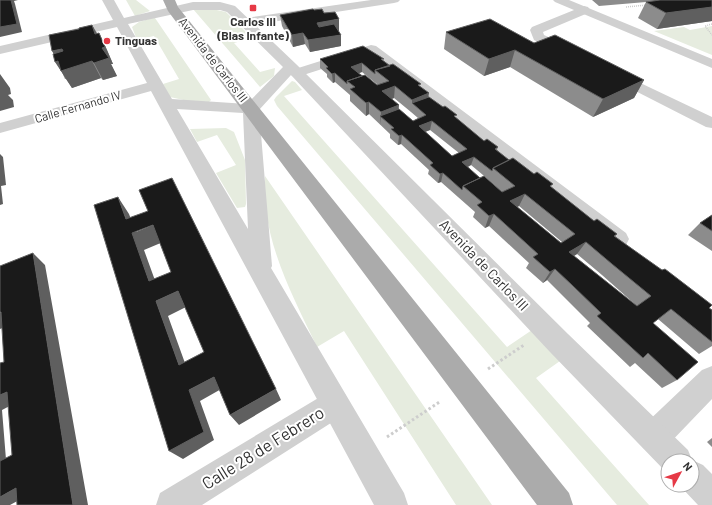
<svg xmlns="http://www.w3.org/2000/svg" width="712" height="505" font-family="Barlow,sans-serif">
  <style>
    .green { fill: #e6ecdf }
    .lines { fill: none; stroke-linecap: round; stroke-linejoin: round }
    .path-far1 { stroke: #cdcdcd; stroke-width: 1.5; stroke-dasharray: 1 1; stroke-linecap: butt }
    .path { stroke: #cdcdcd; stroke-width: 3; stroke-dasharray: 2.5 2.5; stroke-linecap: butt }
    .minor { fill: #d0d0d0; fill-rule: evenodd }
    .tertiary { fill: #d0d0d0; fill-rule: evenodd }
    .primary { fill: #ababab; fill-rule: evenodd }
    .wall { fill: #8c8c8c; fill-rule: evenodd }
    .shaded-wall { fill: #5f5f5f }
    .building { fill: #1a1a1a; stroke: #5f5f5f; fill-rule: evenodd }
    .poi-dot { fill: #e63946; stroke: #fff; stroke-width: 1.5 }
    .labels { text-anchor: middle; stroke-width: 4; stroke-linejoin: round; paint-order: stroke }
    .far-poi-label { font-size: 12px; font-weight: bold; fill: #333; stroke: #fff }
    .far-street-label { font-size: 12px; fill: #333; stroke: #fff }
    .street-label { font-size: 14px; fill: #333; stroke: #fff }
    .near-street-label { font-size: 17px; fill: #333; stroke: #fff }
  </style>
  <rect width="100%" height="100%" fill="#fff"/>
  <path class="green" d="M126,0H136L150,11L135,16Z
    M193,9H212L226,12L252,38L234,43L260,72L275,68L274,76L260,87Z
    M152,18H155L211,100L209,102L188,101L170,97L163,84L179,79L154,36L137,40L132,27L139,22Z
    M712,26V55L654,31L684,27L690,30Z
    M292,81L295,82L302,90L284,96L507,347L532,330L560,361L536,378L649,505H617L277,106L274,100L276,97Z
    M226,128L234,132L245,160L246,204L245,207L237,208L216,173L236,165L217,135L197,142L190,129Z
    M265,176L492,505H456L344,331L317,347C296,303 272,258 266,210C265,199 265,187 265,176Z"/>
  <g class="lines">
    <path class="path-far1" d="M626,7L647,5
      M712,24L705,26L712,35"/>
    <path class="path" d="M488,369L524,345
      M387,437L441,401"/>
    <path class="minor" d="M371,0H400L398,2L394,3L246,26L242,25L240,22L242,19L246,18Z
      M584,6L588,7L590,10L588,13L543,32L544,35L574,49L576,52L574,55H564L534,40L530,30L532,27Z
      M371,45L376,46L626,233L629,239L626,245L618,247L610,245L369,54L297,77L292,76L290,73L292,70Z
      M613,70L712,117V128L706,127L608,77L606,74L608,71Z
      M712,366V399L665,448L654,452L643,448L639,437L643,426L702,370Z
      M335,390L345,394L349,404L345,414L202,505H156L160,493L325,394Z"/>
    <path class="tertiary" d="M102,0H114L124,18L193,2H220L235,6L296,64L568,334L688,450L692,460L703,465L712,474V505H698L681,487L680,485H692V461H668V473L666,472L550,352L291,75L259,110L272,266L271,268L404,493L408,505H374L151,91L0,133V123L147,83L117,27L0,54V46L113,20ZM193,10H220L227,12L283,67L247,104L172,99L128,24ZM177,109L243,113L248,229Z
      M553,0H569L712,59V68L555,2Z"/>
    <path class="primary" d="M163,0H175L178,7L569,493L573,505H537L168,11Z"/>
  </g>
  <path class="wall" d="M592,0H712V21L657,29L638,18L646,2L599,6Z
    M314,10L324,13L339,31H338L341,46L310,52L305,44L293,47L282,26L280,15Z
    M92,25L97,33H99L107,50L113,64H111L117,76L103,80L101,78L72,88L66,79H65L54,54L79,29Z
    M446,32L534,43L644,80L634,98L593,117L510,67L484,76L444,49Z
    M320,59L384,61L421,87L429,97L484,141L498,147L497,150L509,160L551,188L594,221L617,234L615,236L712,310V346L699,354L658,319L653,323L677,380L662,388L635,363L630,367L587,326L590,323L547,280L543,283L526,268L529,263L489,226L485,228L473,217L475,212L441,182L438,183L428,174L429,170L401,144L398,145L390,138V134L369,114L366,116L350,101V95L335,82L333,83L327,77V74L320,68ZM362,72L378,85H377L359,73ZM394,98L411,112L418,118L413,121L399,109L392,99ZM430,130L459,153L452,156L425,132ZM471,165L489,180L502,192L480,178L468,167ZM519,206L562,242L561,243L517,207ZM577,254L602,275L637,306L574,256Z
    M712,215V251L688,235L700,223Z
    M712,438V447L707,442Z"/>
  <path class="shaded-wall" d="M0,0H18L14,1L15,4L22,32L0,37Z
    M712,7V21L657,29L666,13Z
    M339,19V31L318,34L317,23Z
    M92,25L101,41L99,33L107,50L113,64H111L117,76L103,80L94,63L95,34Z
    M303,33L305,44L293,47L292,35Z
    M341,35V46L310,52L308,40Z
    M62,49L72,65L62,68L52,51Z
    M515,50L510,67L484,76L489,59Z
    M58,61H92L101,78L72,88L55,62Z
    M362,63V72L351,76V67Z
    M335,73V82L333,83L332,74Z
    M0,74L10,88L11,94L8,95L13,100L14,107L0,111Z
    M644,80L634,98L593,117L603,99Z
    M395,86L394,98L381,103L382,91Z
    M429,93L427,106L412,103V100Z
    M369,102V114L366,116V103Z
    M399,105L398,118L380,116V125L381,112Z
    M432,121L430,130L417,135L419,126Z
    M402,135L401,144L398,145L399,136Z
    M0,154L3,157L6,185L1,186L3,204L0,205Z
    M474,157L471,165L459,171L462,162Z
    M443,173L441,182L438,183L440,174Z
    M525,194L519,206L505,213L510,201Z
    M118,197L129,214L136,232L153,225L163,242L144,250L161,297L149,281Z
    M494,214L489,226L485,228L489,216Z
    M586,242L577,254L561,264L569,252Z
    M33,253L45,265L88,505H73Z
    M555,269L547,280L543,283L550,272Z
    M178,291L188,306L168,316L190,377L179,365L156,301Z
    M0,312L15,322L0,329Z
    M214,377L223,388L200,401L214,440L183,459L169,451L189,390Z
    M276,389L281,400L239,425L230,415Z
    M7,392L23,399L2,410L7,472L0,470V395Z
    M16,488L34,492L10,505H0V497Z"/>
  <path class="building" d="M0,0H11L17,24L0,27Z
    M660,0H712V7L666,13L646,2Z
    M313,9L314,10L322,9L324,13L335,12L339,19L317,23L319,27L334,24L341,35L308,40L303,33L292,35L280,15Z
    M490,19L534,43L555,35L644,80L603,99L515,50L489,59L446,32Z
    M92,25L95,34L99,33L105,47L102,48L109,58L94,63L92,61L61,71L58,61L55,62L53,54L63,51L62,49L52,51L49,35L79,29V28Z
    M363,46L384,59H381L390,66L375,70V74L362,63L351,67L362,76L347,81V84L335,73L332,74L326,68L328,67L320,59Z
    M393,64L421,84L418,85L429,93L412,100L395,86L382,91L399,105L381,112L369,102L366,103L350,89L355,87L347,81L365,75L377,85L389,81L375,70Z
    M429,97L443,107L445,106L457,115L454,116L484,141L487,139L498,147L495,149L509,160L493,168L492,171L474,157L462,162L480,178L463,186L462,190L443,173L440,174L430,165L433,163L402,135L399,136L391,129L394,128L380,116L399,109L413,121L426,115L412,103ZM432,121L467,149L452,156L419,126Z
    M513,158L534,174L537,172L553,184L550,186L594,221L597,219L617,234L614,236L662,270L665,269L712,305L709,308L712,310V342L671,309L653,323L698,362L677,380L648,353L643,358L597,316L601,313L572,285L555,269L550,272L533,257L538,254L494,214L489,216L477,205L482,202L463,186L484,176L502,192L515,186L493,168ZM525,194L575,234L561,243L510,201ZM586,242L612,264L651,296L637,306L569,252Z
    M172,178L276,389L230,415L214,377L189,390L204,432L169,451L94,205L118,197L126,219L148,211L139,190ZM153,225L171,272L149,281L132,233ZM178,291L204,352L179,365L156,301Z
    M712,215V231L700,223Z
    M33,253L73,505H17L16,488L0,497V461L12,455L7,392L0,395V363L4,362L1,312H0V266Z"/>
  <g class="poi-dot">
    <rect x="249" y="4" width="8" height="8" rx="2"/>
    <circle cx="107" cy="41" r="4"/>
  </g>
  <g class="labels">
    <g class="far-poi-label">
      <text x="253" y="26">Carlos III<tspan x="253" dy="14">(Blas Infante)</tspan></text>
      <text x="115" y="45" text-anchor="start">Tinguas</text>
    </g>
    <g class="far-street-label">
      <text transform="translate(213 60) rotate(52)" y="4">Avenida de Carlos III</text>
      <text transform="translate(78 107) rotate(-16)" y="4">Calle Fernando IV</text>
    </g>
    <g class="street-label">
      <text transform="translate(484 265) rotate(46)" y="5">Avenida de Carlos III</text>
    </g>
    <g class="near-street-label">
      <text transform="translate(263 448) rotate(-32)" y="6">Calle 28 de Febrero</text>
    </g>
  </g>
  <g transform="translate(680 473) rotate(50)"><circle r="19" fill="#ffffff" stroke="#adadad"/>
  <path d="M0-3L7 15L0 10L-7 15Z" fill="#e63946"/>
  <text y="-6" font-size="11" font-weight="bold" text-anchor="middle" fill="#333333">N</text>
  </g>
</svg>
